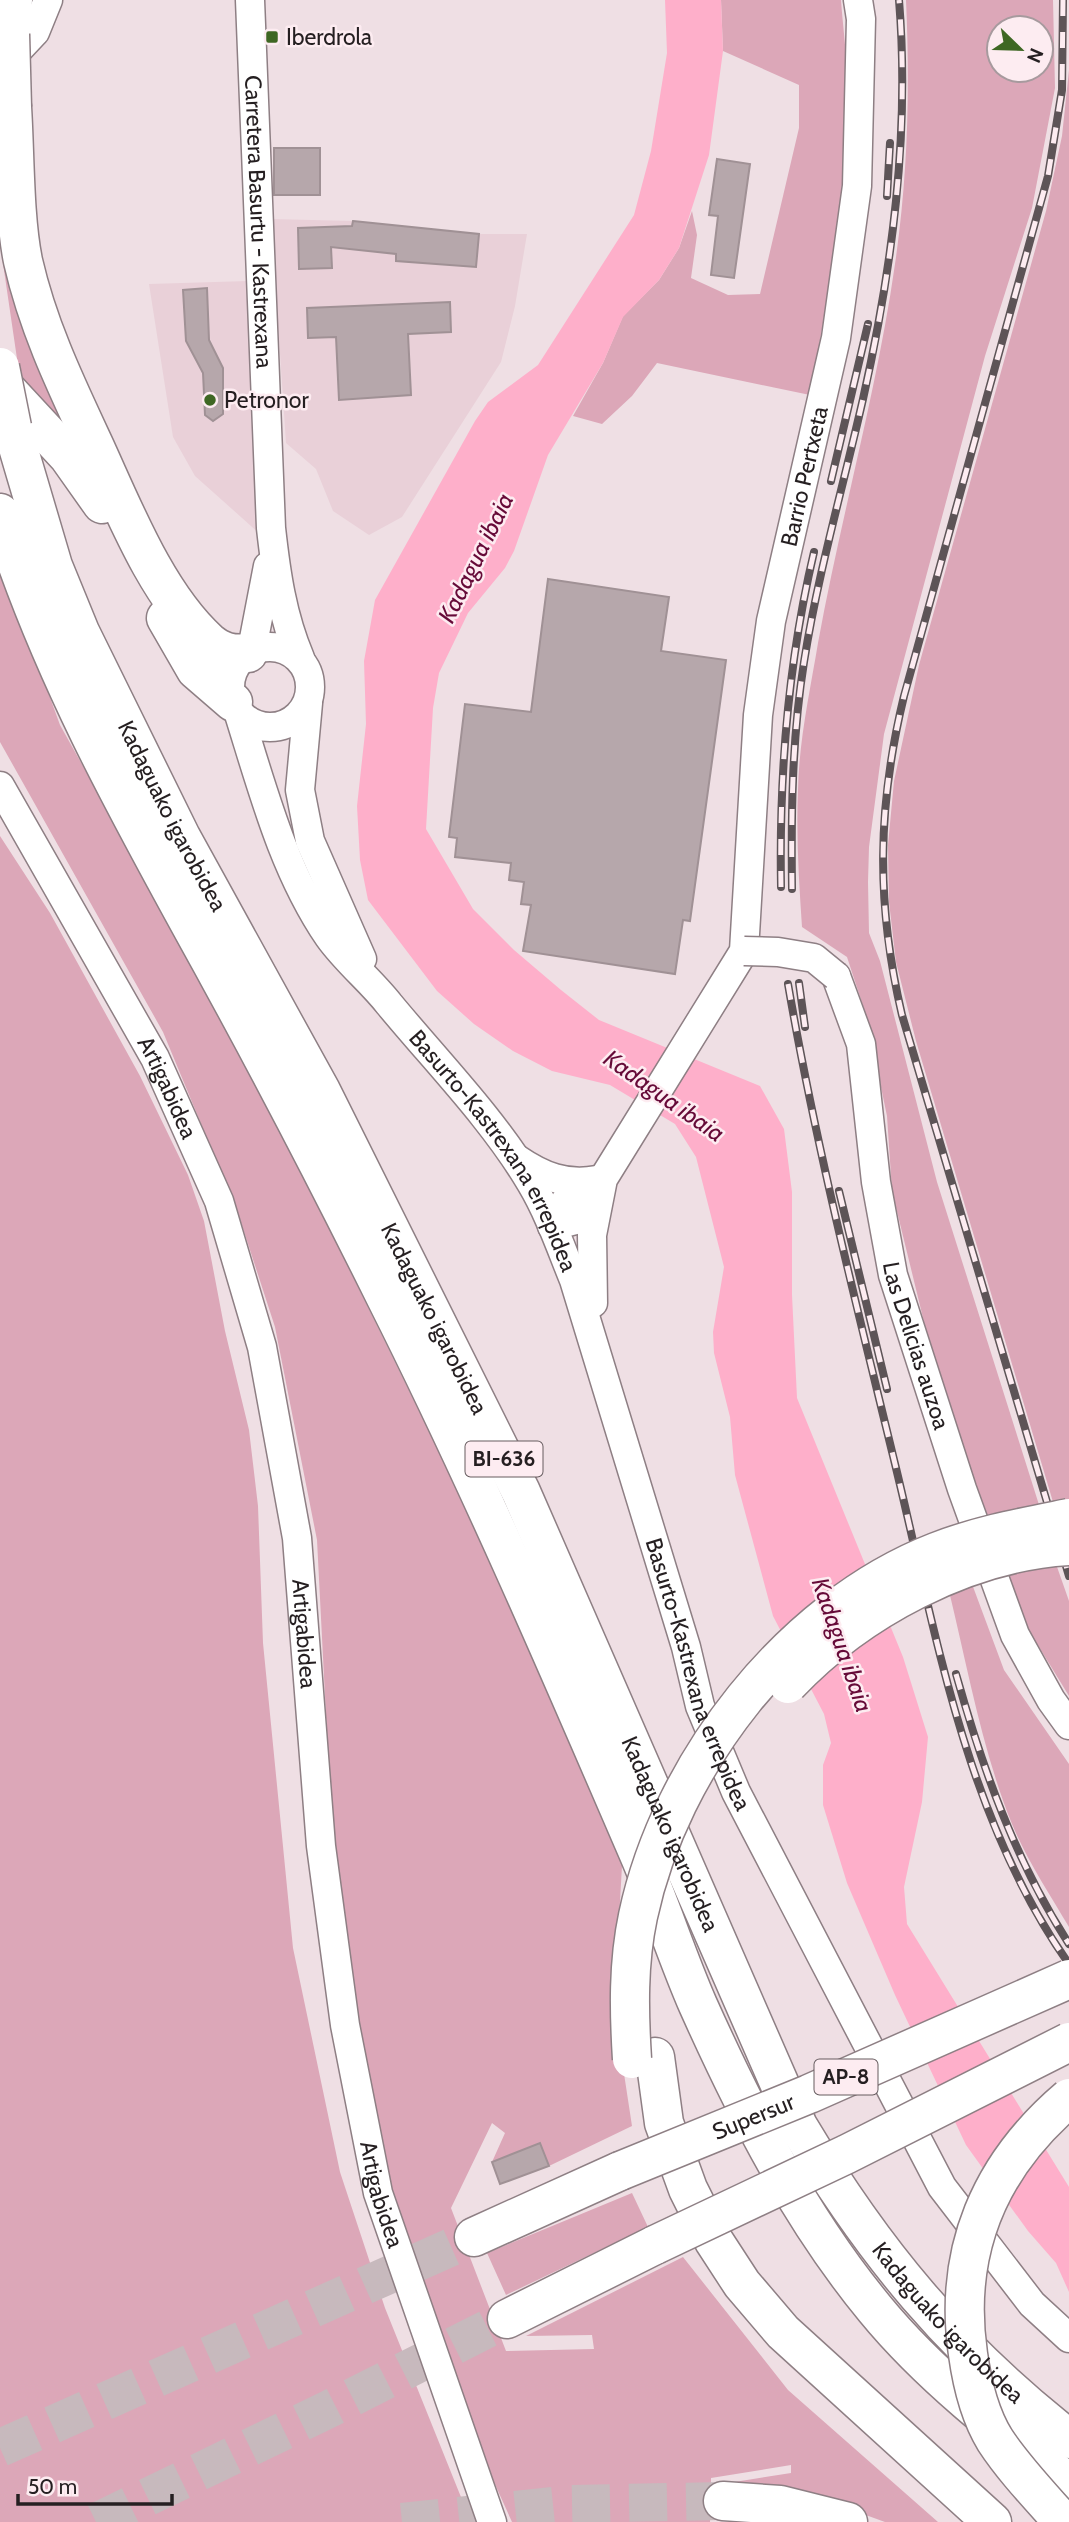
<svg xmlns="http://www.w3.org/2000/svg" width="1069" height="2522" font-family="Cabin,sans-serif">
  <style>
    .built { fill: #e9d0d8 }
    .green { fill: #dca7b8; fill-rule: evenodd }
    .water { fill: #feafca }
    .building { fill: #b6a7ab; stroke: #a09195; stroke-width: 2 }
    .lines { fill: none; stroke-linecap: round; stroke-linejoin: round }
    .highway-tunnel { stroke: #c7b9bd; stroke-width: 38; stroke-dasharray: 38 19; stroke-linecap: butt }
    .minor-casing { stroke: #8e7f84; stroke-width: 31 }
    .highway-casing { stroke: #8e7f84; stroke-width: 41 }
    .minor { stroke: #fff; stroke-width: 28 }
    .highway { stroke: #fff; stroke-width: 38 }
    .rail-casing { stroke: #5d5457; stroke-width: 8 }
    .rail { stroke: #fdecf1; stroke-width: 5; stroke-dasharray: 16; stroke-linecap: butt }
    .minor-bridge-casing { stroke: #8e7f84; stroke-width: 31; stroke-linecap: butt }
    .highway-bridge-casing { stroke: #8e7f84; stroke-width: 41; stroke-linecap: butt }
    .minor-bridge { stroke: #fff; stroke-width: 28 }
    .highway-bridge { stroke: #fff; stroke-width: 38 }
    .poi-dot { fill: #3e6723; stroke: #fdecf1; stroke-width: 2.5 }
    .labels { text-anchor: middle; stroke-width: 5; stroke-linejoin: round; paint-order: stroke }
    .shield { fill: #fdecf1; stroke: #665c5f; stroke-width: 2 }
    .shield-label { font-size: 21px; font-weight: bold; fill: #251f21 }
    .poi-label { font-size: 23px; fill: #251f21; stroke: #fdecf1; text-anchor: start }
    .street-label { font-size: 23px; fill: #251f21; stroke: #fdecf1 }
    .water-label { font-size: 24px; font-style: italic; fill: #660a38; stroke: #fdecf1 }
  </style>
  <rect width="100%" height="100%" fill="#efdfe4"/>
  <path class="built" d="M271,219L353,221L479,234H527L515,306L501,362L402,517L369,535L333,511L316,469L286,443Z
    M248,281L260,534L195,476L173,437L149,284Z"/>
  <path class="green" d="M721,0H841C843,30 848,61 847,91C846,194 829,294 810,395L657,363L632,396L602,424L573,416L603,363L623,316L659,280L679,248L692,211L697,235L691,278L728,295L760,294L799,128V85L723,51Z
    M906,0H1053L1055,88L1032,208L985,356L884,734L869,847L868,882L869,933L880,961L937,1182L1040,1508L986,1516L925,1326L892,1191L887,1116L866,1015L847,957L802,927C799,882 796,836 798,790C799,740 810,691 818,643C841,516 877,391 895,264C908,176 910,88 906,0ZM999,28H1041V70H999Z
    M1069,70V1502H1053L916,1041L896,962L889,902L888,845L894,781L919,665L1046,211L1062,136Z
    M0,99L3,147L99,480L20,379L0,243Z
    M0,560L60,725L242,1051L485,1545L623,1848L614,2008L632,2126L549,2166L540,2144L492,2162L505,2133L492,2123L451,2208L506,2351L594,2349L592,2335L526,2336L683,2257L788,2390L938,2522H885L830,2502L722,2484L791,2473V2465L711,2478L710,2522H512L466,2420L404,2254L355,2002L331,1813L317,1540L275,1327L238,1213L163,1032L0,742Z
    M0,836L50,913L140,1076L188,1175L204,1221L225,1331L249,1430L258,1506L263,1643L293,1948L340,2172L385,2308L471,2522H0Z
    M1056,1564L1069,1601V1696L1028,1629L1004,1575Z
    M972,1584L1004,1670L1069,1764V1927C1049,1893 1027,1860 1012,1824C982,1750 968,1669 949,1591Z
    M632,2193L648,2227L506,2295L487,2253Z"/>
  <path class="water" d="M665,0H721L723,51L709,155L679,248L659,280L623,317L603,363L548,455L514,551L505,568L468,613L439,673L433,708L426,829L473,909L514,950L561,990L599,1020L760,1086L784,1129L792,1192V1295L797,1398L903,1657L928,1737L922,1802L904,1887L907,1924L1069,2187V2292L1056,2263L1028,2231L966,2145L895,1995L847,1883L823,1805V1765L831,1743L824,1714L773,1616L735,1475L730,1417L714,1353L713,1332L724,1267L696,1157L675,1124L610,1085L552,1071L513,1051L474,1024L437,991L368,900L360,860L357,806L366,724L364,661L375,600L475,421L488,402L538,365L634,215L651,151L667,53Z"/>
  <path class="building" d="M274,148H320V195H274Z
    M717,159L750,164L734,278L711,275L718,216L709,215Z
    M353,221L479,234L476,267L396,261V254L331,247L332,268L299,269L298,228L352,226Z
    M207,288L209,340L223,368V414L213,421L205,415L203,373L186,341L183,290Z
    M450,302L451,332L408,334L411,395L339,400L336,337L308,338L307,308Z
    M548,579L669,597L661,651L726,660L690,921L683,920L675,974L523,951L531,905L521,904L524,882L509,880L511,863L455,857L457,838L449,837L465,704L531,712Z
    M540,2143L549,2166L500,2184L492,2162Z"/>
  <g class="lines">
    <path class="highway-tunnel" d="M0,2448L474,2237
      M96,2522L329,2409L507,2319
      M402,2522L571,2504L723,2501"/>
    <g class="minor-casing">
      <g id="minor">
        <path id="s1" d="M250,0L271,528C276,573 282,616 300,658"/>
        <path d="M3,66L35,32L48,0"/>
        <circle cx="270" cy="687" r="40"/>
        <path d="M252,649L268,566"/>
        <path d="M308,703L300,790L310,841L362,959"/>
        <path id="s2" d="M238,711C262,787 283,870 329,937C346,961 371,981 389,1004C436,1061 494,1120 531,1183C549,1213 561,1248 574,1280L686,1647L700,1706L736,1792L942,2187L1032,2304L1069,2338"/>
        <path id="s3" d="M0,786L155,1058L219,1201L262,1347L297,1538L321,1846L345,2025L378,2193L492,2522"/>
        <path id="s4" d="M836,976L861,1044L876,1182L893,1275L962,1489L1015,1635L1051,1700L1069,1725"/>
        <path d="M517,1159C542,1176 566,1186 597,1180"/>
        <path d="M596,1204L576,1220L552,1226L566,1200L599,1180"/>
        <path id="s5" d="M593,1303L592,1235L603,1179L744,951L758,715L771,621L836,338L857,186L861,19L858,0"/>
      </g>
    </g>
    <g class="highway-casing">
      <g id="highway">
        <path d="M10,34L13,0"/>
        <path d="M12,107C15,154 14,217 23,261C38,327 66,385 94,445C123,508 156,594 209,642C221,652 232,655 248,653"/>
        <path d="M4,387L68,456L102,504"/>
        <path id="s6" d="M12,427L53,566L80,632L181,837L321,1091L521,1492L798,2126C874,2253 952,2347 1069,2439"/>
        <path d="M0,513C51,677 136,826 218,975C276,1081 332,1189 386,1298C478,1481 559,1669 640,1857C661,1906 677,1957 698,2005C746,2112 800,2218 875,2309C929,2375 1001,2431 1069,2483"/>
        <path d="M166,618L196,670L233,702"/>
        <path d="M655,2057L664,2123L688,2189L714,2241L742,2284L783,2332L992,2522"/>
        <path d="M474,2237L620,2171"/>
        <path d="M507,2319L655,2245"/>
        <path d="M723,2501L780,2505L848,2522"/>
      </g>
    </g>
    <use href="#minor" class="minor"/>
    <use href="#highway" class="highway"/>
    <g class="rail-casing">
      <path id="rail" d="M1063,0L1062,90L1048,176L904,696C877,808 876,904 902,1015L1069,1576
        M887,196L890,143
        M831,481L868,324
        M781,887C779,774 788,662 814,552
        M792,889C791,813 792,738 804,662C818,573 843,487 863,399C892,269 910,134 899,0
        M799,983L805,1027
        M788,984C816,1147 857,1307 896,1468C937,1638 966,1818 1069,1964
        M839,1191L887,1389
        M956,1674C983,1770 1015,1860 1069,1944"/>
    </g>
    <use href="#rail" class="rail"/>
    <g class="minor-bridge-casing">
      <path id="minor-bridge" d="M744,951L778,952L814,958L836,976"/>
    </g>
    <g class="highway-bridge-casing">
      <g id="highway-bridge">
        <path d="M10,34L12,107"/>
        <path d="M0,367L12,427"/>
        <path d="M788,1684C858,1610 966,1552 1069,1546"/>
        <path d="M632,2059C629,2011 628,1963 638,1916C670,1765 790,1609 936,1552C979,1535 1024,1527 1069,1518"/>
        <path id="s7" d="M620,2171L809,2094L1069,1979"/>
        <path d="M655,2245L847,2154L1069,2042"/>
        <path d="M1063,2522C1040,2496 1014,2469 995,2440C979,2414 972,2383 968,2354C953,2251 990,2165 1069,2098"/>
      </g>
    </g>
    <use href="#minor-bridge" class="minor-bridge"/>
    <use href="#highway-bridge" class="highway-bridge"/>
  </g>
  <g class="poi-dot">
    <rect x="265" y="30" width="14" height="14" rx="3.5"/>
    <circle cx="210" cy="400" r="7"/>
  </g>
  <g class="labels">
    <g class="shield">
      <rect x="465.5" y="1441.5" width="77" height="35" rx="5"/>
      <rect x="814.5" y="2059.5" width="63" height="35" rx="5"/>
    </g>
    <g class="shield-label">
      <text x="504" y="1466">BI-636</text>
      <text x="846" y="2084">AP-8</text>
    </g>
    <g class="poi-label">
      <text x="286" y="45">Iberdrola</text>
      <text x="224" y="408">Petronor</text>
    </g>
    <g class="street-label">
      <text dy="8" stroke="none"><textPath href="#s1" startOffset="222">Carretera Basurtu - Kastrexana</textPath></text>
      <text dy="8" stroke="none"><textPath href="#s5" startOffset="873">Barrio Pertxeta</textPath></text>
      <text dy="8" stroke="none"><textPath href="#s6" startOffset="422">Kadaguako igarobidea</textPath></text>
      <text dy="8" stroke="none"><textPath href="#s3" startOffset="345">Artigabidea</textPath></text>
      <text dy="8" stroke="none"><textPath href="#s2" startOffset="516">Basurto-Kastrexana errepidea</textPath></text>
      <text dy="8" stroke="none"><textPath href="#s6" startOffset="989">Kadaguako igarobidea</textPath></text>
      <text dy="8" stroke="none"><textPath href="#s4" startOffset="380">Las Delicias auzoa</textPath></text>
      <text dy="8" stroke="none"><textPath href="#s3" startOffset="912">Artigabidea</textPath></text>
      <text dy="8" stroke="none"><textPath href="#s2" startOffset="1083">Basurto-Kastrexana errepidea</textPath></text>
      <text dy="8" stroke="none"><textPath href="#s6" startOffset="1556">Kadaguako igarobidea</textPath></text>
      <text dy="8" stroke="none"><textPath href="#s7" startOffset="144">Supersur</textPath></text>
      <text dy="8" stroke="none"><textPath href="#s3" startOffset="1479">Artigabidea</textPath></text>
      <text dy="8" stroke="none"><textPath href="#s6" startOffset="2123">Kadaguako igarobidea</textPath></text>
    </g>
    <g class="water-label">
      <text transform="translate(476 558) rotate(-64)" y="8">Kadagua ibaia</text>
      <text transform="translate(664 1096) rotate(35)" y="8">Kadagua ibaia</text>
      <text transform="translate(842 1645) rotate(71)" y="8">Kadagua ibaia</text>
    </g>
  </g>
  <g transform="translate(1020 49) rotate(113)"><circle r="33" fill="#fdecf1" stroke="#a79a9e" stroke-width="2"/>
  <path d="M0-5L12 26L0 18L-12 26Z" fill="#3e6723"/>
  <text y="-10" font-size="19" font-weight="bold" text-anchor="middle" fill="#251f21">N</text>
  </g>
  <path d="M18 2494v10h154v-10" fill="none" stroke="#251f21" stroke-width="3.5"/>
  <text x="28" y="2494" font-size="21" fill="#251f21" stroke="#fdecf1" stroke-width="5" paint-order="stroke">50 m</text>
</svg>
